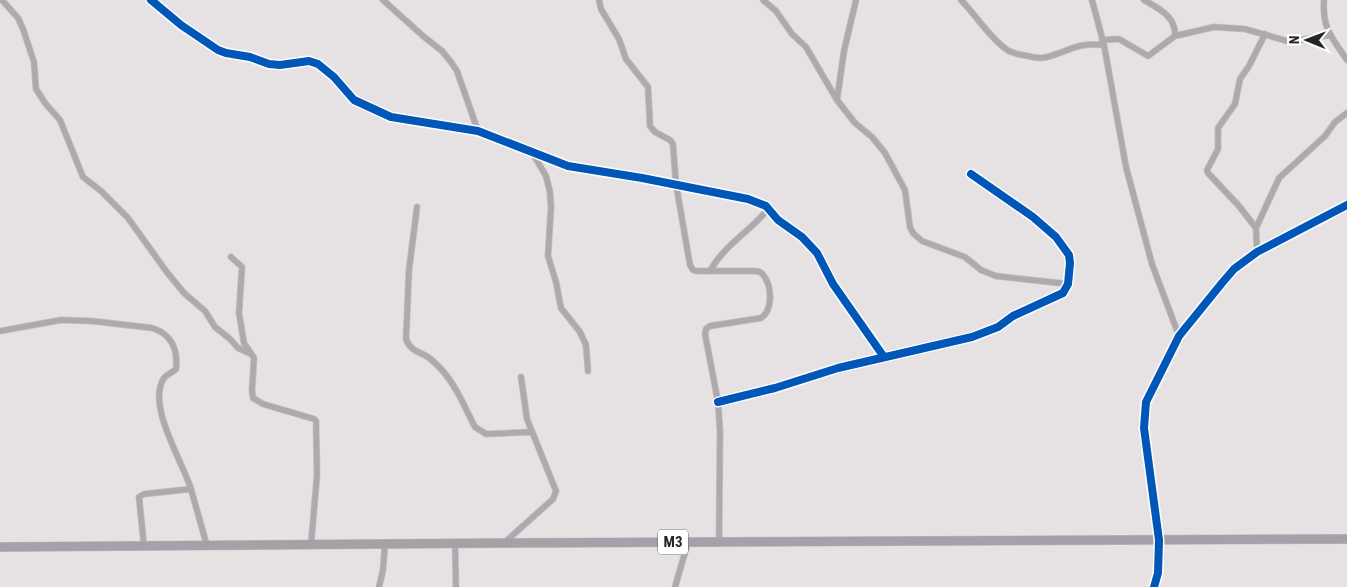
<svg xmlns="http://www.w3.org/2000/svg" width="1347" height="587" font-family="'Roboto Condensed',sans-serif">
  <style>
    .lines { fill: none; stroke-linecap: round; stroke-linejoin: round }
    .minor-casing { stroke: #c3c1c1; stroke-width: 7 }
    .primary-casing { stroke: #c3c1c1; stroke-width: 10 }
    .minor { stroke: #aea9ae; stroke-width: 5.5 }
    .primary { stroke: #a6a1a8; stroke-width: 9 }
    .cycleway-casing { stroke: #fff; stroke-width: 11 }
    .cycleway { stroke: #0057b8; stroke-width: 8 }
    .labels { text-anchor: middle; stroke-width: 4.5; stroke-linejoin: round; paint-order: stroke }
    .shield { fill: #fff; stroke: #676666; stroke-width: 1 }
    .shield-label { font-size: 15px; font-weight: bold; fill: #262424 }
  </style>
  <rect width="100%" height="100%" fill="#e6e2e4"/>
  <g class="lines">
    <g class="minor-casing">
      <path id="minor" d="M2,0L18,18L23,29L34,62L36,89L45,103L60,120L83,177L101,191L128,218L166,271L184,293L205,311L215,327L230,339L238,348L251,354
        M151,0L181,25L218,50L226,53L250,57L269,64L280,65L309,61L318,64L334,77L354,100L391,117L478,131L568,166L642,178L748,199L766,206L778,220L802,237L817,253L833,284L884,357
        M383,0L423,36L442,51L451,62L457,71L478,131
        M599,0L601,9L619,39L626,59L648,87L650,126L655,132L670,140L673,144L676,184L690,265L693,270L696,271H754C758,271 762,272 764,276C772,287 773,310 761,318L710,326L706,329L705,334L718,402L720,431L719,542
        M763,0L776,11L792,34L806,47L837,100L855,123L872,137L885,153L905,190L910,227L913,233L922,241L965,257L981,270L996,276L1068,284
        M961,0C975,14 993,42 1009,51C1015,54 1022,55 1028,56C1035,58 1040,59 1047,57C1070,51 1077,42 1104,45
        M1092,0L1104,45L1126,167L1152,264L1179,336
        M1144,0C1159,9 1176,16 1175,36
        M1324,0C1322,28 1332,38 1347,60
        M1102,40L1119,39L1148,56L1175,36L1214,27L1245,29L1287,41H1294L1330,35
        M837,100L844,51L856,0
        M532,152L546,176L550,192L551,207L548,256L556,282L561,308L580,332L586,345L588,371
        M417,207L409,270L406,339C410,350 417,351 426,356C432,359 437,365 441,369C456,385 465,408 475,427L486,434L532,432
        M1256,228L1239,206L1208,173L1207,170L1218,149V128L1235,104L1240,79L1249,66L1265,34
        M1257,252L1256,228L1279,178L1325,136L1335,122L1347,113
        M231,257L242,267L239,313L244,343L254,358L252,390L253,398L263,404L314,419L316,421L317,475L311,545
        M710,271C724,245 751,231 769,208
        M0,331L61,320L92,321L152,328C172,334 178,350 176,369C172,373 166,375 164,378C146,405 183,462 191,489L144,494L139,497L144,546
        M718,402L775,388L838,368L972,337L998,327L1013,316L1063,293L1068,284L1070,263L1069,255L1056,237L1033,217L971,174
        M191,489L207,546
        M455,543L456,587
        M504,543L553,499L556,491L527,419L521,377
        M379,587L383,570L385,544
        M675,587L688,542
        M1154,587L1158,573L1159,540L1144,428L1146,402L1179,336L1222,283L1234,269L1257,252L1347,205"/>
    </g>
    <g class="primary-casing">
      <path id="primary" d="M0,547L504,543L1347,539"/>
    </g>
    <use href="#minor" class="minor"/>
    <use href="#primary" class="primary"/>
    <g class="cycleway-casing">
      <path id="cycleway" d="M151,0L181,25L218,50L226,53L250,57L269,64L280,65L309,61L318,64L334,77L354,100L391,117L478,131L568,166L642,178L748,199L766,206L778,220L802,237L817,253L833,284L884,357
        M718,402L775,388L838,368L972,337L998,327L1013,316L1063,293L1068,284L1070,263L1069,255L1056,237L1033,217L971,174
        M1154,587L1158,573L1159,540L1144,428L1146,402L1179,336L1222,283L1234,269L1257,252L1347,205"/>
    </g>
    <use href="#cycleway" class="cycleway"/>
  </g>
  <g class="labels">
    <rect class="shield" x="658" y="529.5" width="30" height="25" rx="4"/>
    <g class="shield-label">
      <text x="673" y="547">M3</text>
    </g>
  </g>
  <g transform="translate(1307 40) rotate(271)" stroke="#ffffff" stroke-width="4" paint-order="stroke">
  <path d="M0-4L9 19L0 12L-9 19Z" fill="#262424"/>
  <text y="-8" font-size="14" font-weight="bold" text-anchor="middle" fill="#262424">N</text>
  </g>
</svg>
